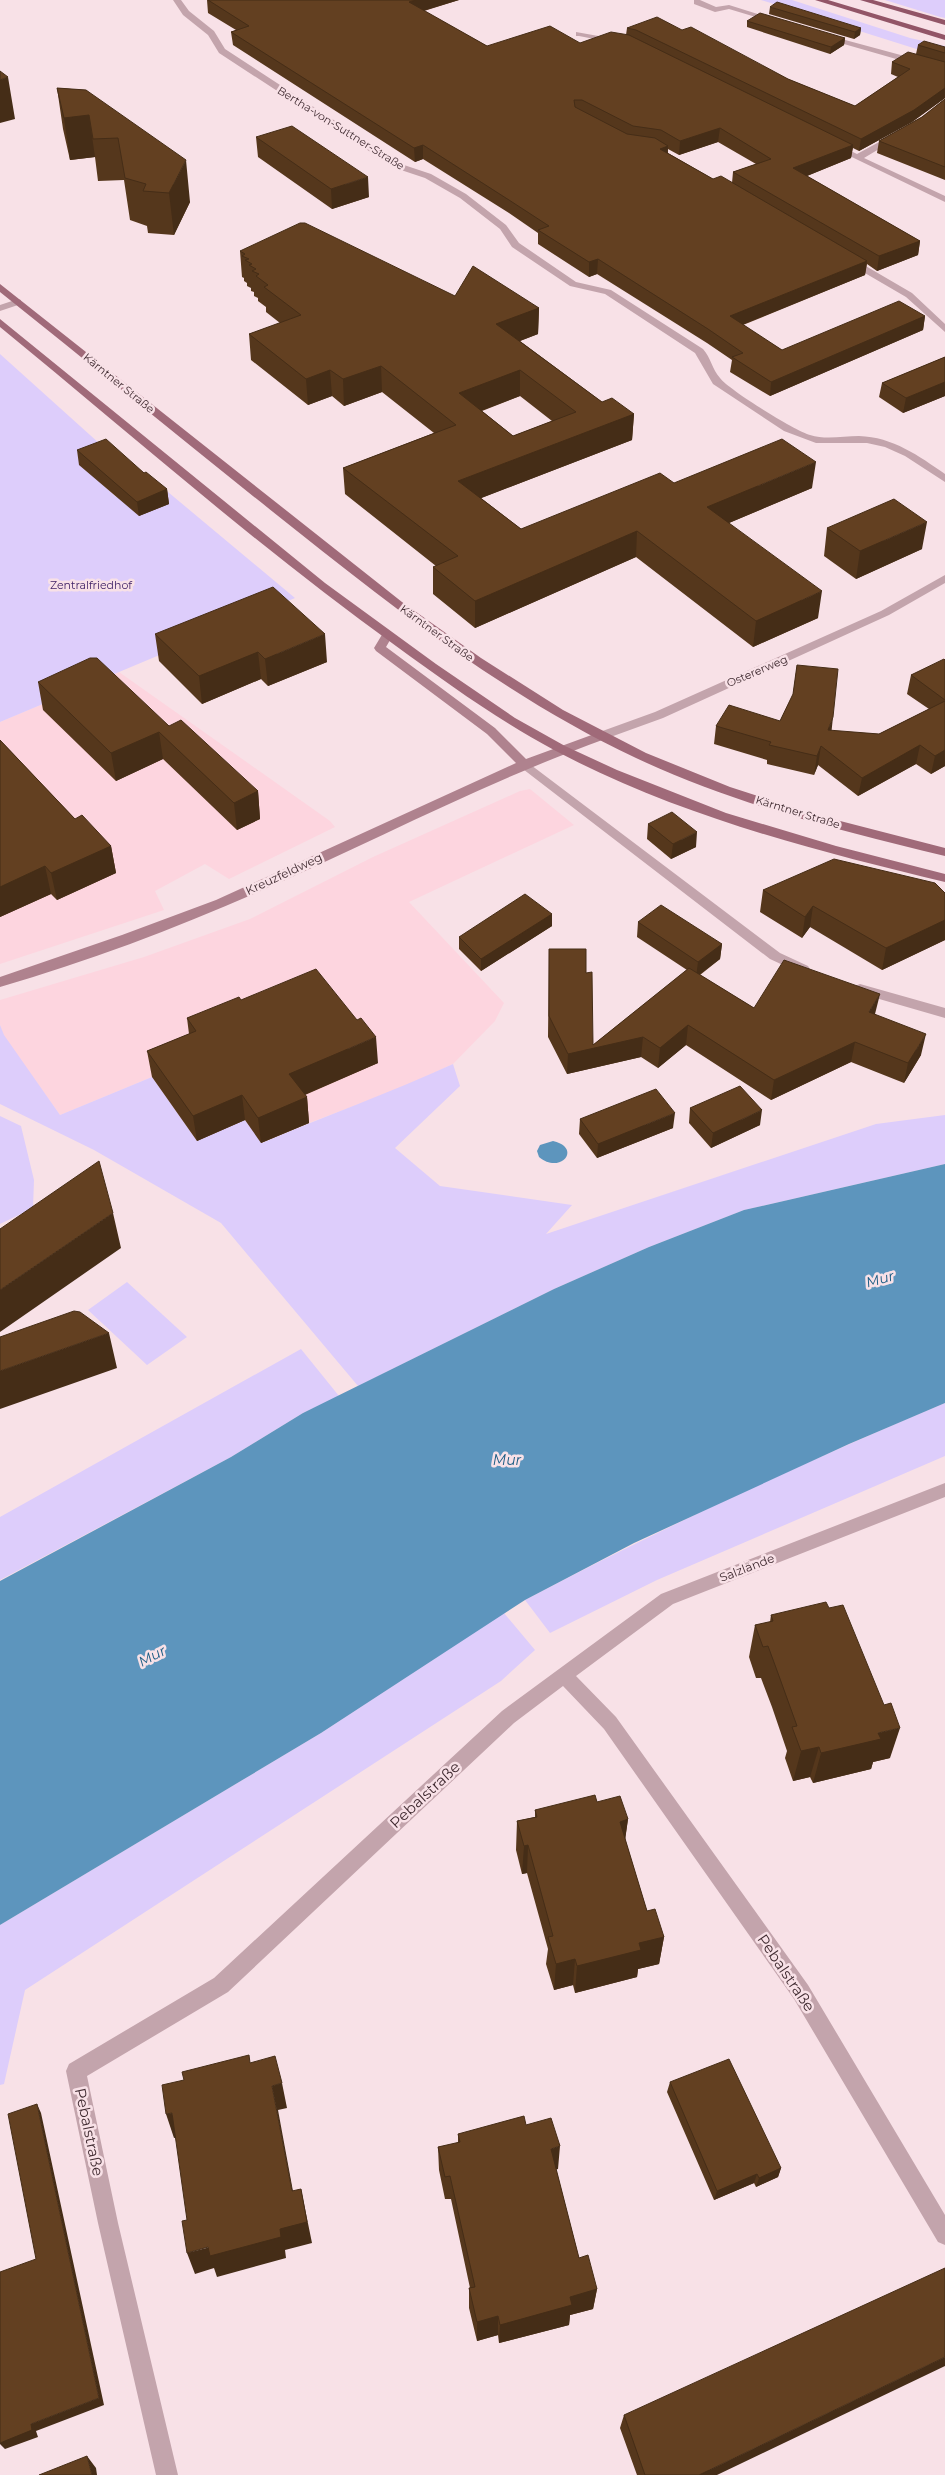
<svg xmlns="http://www.w3.org/2000/svg" width="945" height="2475" font-family="Montserrat,sans-serif">
  <style>
    .built { fill: #fdd5df }
    .green { fill: #ddcdfb }
    .water { fill: #5d95bd }
    .lines { fill: none; stroke-linecap: round; stroke-linejoin: round }
    .minor { fill: #c3a4ac; fill-rule: evenodd }
    .secondary { fill: #af828e; fill-rule: evenodd }
    .primary { fill: #a06a79; fill-rule: evenodd }
    .motorway { fill: #925567; fill-rule: evenodd }
    .wall { fill: #55371c; fill-rule: evenodd }
    .shaded-wall { fill: #452d17 }
    .building { fill: #634021; stroke: #452d17; fill-rule: evenodd }
    .labels { text-anchor: middle; stroke-width: 5; stroke-linejoin: round; paint-order: stroke }
    .far-street-label { font-size: 11px; fill: #402b31; stroke: #f8e1e7 }
    .far-park-label { font-size: 11px; fill: #402266; stroke: #f8e1e7 }
    .street-label { font-size: 12px; fill: #402b31; stroke: #f8e1e7 }
    .water-label { font-size: 14px; font-style: italic; fill: #195b83; stroke: #f8e1e7 }
    .near-street-label { font-size: 15px; fill: #402b31; stroke: #f8e1e7 }
  </style>
  <rect width="100%" height="100%" fill="#f8e1e7"/>
  <path class="built" d="M119,672L330,821L335,827L229,879L205,864L155,891L164,910L0,964V722Z
    M530,789L574,825L409,902L504,1003L495,1021L453,1064L396,1090L309,1123L261,1143L197,1141L152,1077L60,1115L3,1035L0,1025V1000L144,957L250,919L373,857L520,791Z"/>
  <path class="green" d="M761,0H792L910,38L945,46V58Z
    M885,0H945V18L940,17Z
    M0,354L110,453L102,484L116,497L156,482L295,598L0,722Z
    M0,1025L4,1035L60,1115L152,1077L197,1141L245,1120L262,1143C325,1116 390,1093 453,1064L460,1086L395,1148L440,1186L572,1205L546,1234L876,1124L945,1115V1164L744,1210L649,1247L554,1289L358,1386L221,1223L94,1150L0,1104Z
    M0,1116L21,1126L34,1180L33,1208L0,1224Z
    M127,1282L187,1337L147,1365L88,1310Z
    M301,1349L339,1396L303,1413L231,1457L0,1580V1517Z
    M945,1403V1456L657,1580L550,1633L525,1600C662,1528 802,1463 945,1403Z
    M504,1613L535,1650L501,1681L25,1990L4,2084L0,2085V1925L321,1733Z"/>
  <path class="water" d="M553,1141C583,1148 560,1175 539,1157L537,1151L540,1145Z
    M945,1164V1403L849,1444L634,1543L525,1600L321,1733L0,1925V1581L231,1457L303,1413L554,1289L649,1247L744,1210Z"/>
  <g class="lines">
    <path class="minor" d="M173,0H181L189,11L214,31L225,49L401,164L431,174L466,194L506,225L519,243L576,282L611,290L703,349C711,358 712,369 720,378C729,390 794,430 810,435C826,440 843,436 859,436C893,437 919,456 945,474V482L905,456L885,447L867,443H816L784,431L713,384L695,353L605,294L570,286L512,247L500,229L460,198L425,178L395,168L219,53L208,35L183,15Z
      M694,0H700L716,7L729,5L780,21L776,23L729,9L715,12L694,4Z
      M576,32L615,39L619,41L615,43L579,36H576Z
      M823,34L945,67V73L823,38Z
      M892,135L899,137L864,158L945,196V202L829,146L836,144L857,154Z
      M846,258H852L912,293L945,324V332L906,297L846,262Z
      M18,299L21,300V304L0,311V305Z
      M945,575V583L889,615L663,718L605,739H597L595,736L597,733L655,712L881,611Z
      M523,759L780,953L808,966L810,969L808,972H798L770,959L519,766L517,763L519,760Z
      M860,984L945,1008V1018L855,992L853,989L855,986Z
      M945,1483V1497L673,1604L576,1676L616,1717L808,1985L945,2215V2245L938,2242L794,1999L604,1729L563,1686L514,1723L228,1992L87,2076L118,2223L178,2475H156L98,2223L66,2071L69,2064L214,1978L502,1711L661,1594Z"/>
    <path class="secondary" d="M387,632L393,635L386,647L495,728L526,759L597,733H605L607,736L605,739C485,782 373,842 256,893C174,929 86,962 0,987V977L122,935L216,900L516,763L487,734L376,651L374,648L383,633Z"/>
    <path class="primary" d="M0,284L402,602L481,658L563,710L646,753L730,787L817,815L945,848V856C840,831 734,804 636,758C512,700 403,615 297,531C197,452 99,371 0,292Z
      M0,319L325,583L436,664L515,718L565,746L617,770L726,813L836,846L945,874V882C812,850 676,815 554,750C498,720 447,683 396,646C258,547 131,434 0,327Z"/>
    <path class="motorway" d="M815,0H828L945,35V40Z
      M860,0H873L945,20V25Z"/>
  </g>
  <path class="wall" d="M207,0H459L424,11L487,46L580,43L626,35L627,28L682,30L788,79L855,106L898,77L891,74L892,62L916,54L918,45L945,47V98L912,122L859,151L853,148L851,158L807,176L920,241L918,255L877,271L867,264L865,275L743,325L782,350L925,316L923,330L770,396L730,372L732,360L707,343L597,274L589,277L538,244V233L509,213L423,159L415,162L233,45L231,32L236,30L208,13ZM718,142L756,164L733,172L732,183L713,179L668,153V149L679,155Z
    M770,7L861,28L860,35L854,39L769,14Z
    M747,21L845,38L844,45L830,54L747,27Z
    M57,88L86,90L190,202L174,235L148,233L147,226L130,220L124,180L98,181L95,157L70,160L63,129Z
    M945,99V180L877,153L879,141L922,117Z
    M256,137L369,197L332,209L258,157Z
    M240,251L455,296L539,308L538,334L520,341L602,402L634,414L632,440L481,498L521,529L674,483L812,488L729,523L818,618L753,647L636,557L475,628L433,594V567L436,566L345,494L343,468L434,433L382,392L344,406L332,396L308,405L251,360L249,334L280,323L266,312V307L258,301V298L254,296V292L251,291V288L247,286V283L244,281V278L242,277ZM520,396L552,421L513,436L482,411Z
    M945,357V396L903,413L879,397L882,383Z
    M77,450L144,473L167,489L169,504L139,516L79,465Z
    M827,528L922,549L856,579L824,556Z
    M155,634L327,662L268,686L261,679L202,704L159,661Z
    M945,660V766L931,774L916,764L858,796L818,765L814,775L767,764V760L714,744L716,726L780,721L793,695L797,665L831,731L879,734L929,709L907,694L911,675Z
    M38,682L169,726L258,791L260,819L237,830L163,759L116,781L43,710Z
    M0,740L75,819L111,846L116,873L57,900L51,894L0,917Z
    M648,824L696,847L671,859L647,839Z
    M763,890L945,893V940L882,970L810,927L802,938L760,912Z
    M552,914V926L481,971L459,949V937Z
    M638,922L722,944L720,959L700,975L754,1008L875,1015L921,1055L904,1083L851,1062L771,1100L686,1045L658,1068L641,1057L567,1074L548,1037L549,949L586,973L593,1045L687,970L637,937Z
    M241,1000L378,1063L305,1095L307,1097L309,1123L261,1143L245,1120L197,1141L152,1077L147,1051L189,1034L187,1018Z
    M690,1108L760,1125L711,1148L689,1123Z
    M580,1119L673,1128L597,1158L579,1134Z
    M771,1615L890,1758L873,1762L871,1769L813,1783L810,1777L793,1781L785,1758L787,1751L772,1707L761,1678H756L749,1657L755,1625L770,1622Z
    M597,1802L628,1819L625,1839L647,1911L664,1937L659,1964L638,1969L637,1977L575,1993L573,1985L554,1990L546,1964L548,1949L527,1873L522,1874L516,1850L517,1821L535,1817V1810Z
    M670,2082L781,2168L778,2177L756,2187L754,2183L714,2200L667,2092Z
    M526,2125L558,2169H556L579,2258L597,2289L593,2309L570,2315L569,2325L499,2343L498,2335L477,2341L469,2308V2288H470L451,2199H445L439,2170L438,2147L458,2143V2134Z
    M624,2415L717,2475H637L620,2428Z"/>
  <path class="shaded-wall" d="M416,0H459L409,15V2Z
    M861,28L860,35L854,39L855,32Z
    M845,38L844,45L830,54L831,47Z
    M8,77L15,119L0,123V80Z
    M945,88V98L912,122L859,151L861,139Z
    M89,115L95,157L70,160L64,118Z
    M720,128L718,142L679,155L680,141Z
    M423,145V159L415,162L414,148Z
    M853,145L851,158L792,182L793,168Z
    M668,146L667,159L660,149Z
    M186,160L190,202L174,235L169,193Z
    M368,177L369,197L332,209L331,189Z
    M920,241L918,255L877,271L879,256Z
    M598,259L597,274L589,277V262Z
    M867,261L865,275L729,330L730,316Z
    M539,308L538,334L496,350V324Z
    M925,316L923,330L770,396L771,382Z
    M381,366L382,392L344,406L343,379Z
    M330,370L332,396L308,405L306,379Z
    M520,370V396L459,419V393Z
    M945,382V396L903,413L906,398Z
    M634,414L632,440L458,507V481Z
    M816,462L812,488L705,533L707,507Z
    M167,489L169,504L139,516L137,502Z
    M927,522L922,549L856,579L860,551Z
    M637,531L636,557L475,628V601Z
    M822,591L818,618L753,647L756,621Z
    M325,634L327,662L268,686L265,659Z
    M258,652L261,679L202,704L199,676Z
    M833,717L831,736L828,730Z
    M159,732L163,759L116,781L111,753Z
    M920,745L916,764L858,796L862,778Z
    M821,746L818,765L814,775L817,756Z
    M945,750V766L931,774L935,756Z
    M258,791L260,819L237,830L234,803Z
    M697,832L696,847L671,859L673,844Z
    M111,846L116,873L57,900L51,873Z
    M45,866L51,894L0,917V887Z
    M813,906L810,927L802,938L805,917Z
    M552,914V926L481,971V959Z
    M945,920V940L882,970L886,948Z
    M722,944L720,959L696,977L698,962Z
    M880,994L875,1014L865,1033L869,1012Z
    M688,1025L686,1045L658,1068L660,1048Z
    M926,1034L921,1055L904,1083L908,1063Z
    M376,1037L378,1063L292,1100L289,1074Z
    M643,1037L641,1057L567,1074L568,1054Z
    M855,1042L851,1062L771,1100L774,1080Z
    M242,1095L245,1120L197,1141L193,1116Z
    M307,1097L309,1123L261,1143L258,1118Z
    M762,1110L760,1125L711,1148L713,1133Z
    M675,1113L673,1128L597,1158L598,1144Z
    M113,1213L121,1248L0,1332V1290Z
    M109,1333L117,1368L0,1409V1371Z
    M900,1728L890,1758L873,1762L871,1769L813,1783L821,1753L878,1733Z
    M819,1747L810,1777L793,1781L801,1751Z
    M628,1819L624,1848L620,1822Z
    M528,1845L527,1873L522,1874L524,1846Z
    M664,1937L659,1964L638,1969L637,1977L575,1993L577,1966L639,1943Z
    M575,1959L573,1985L554,1990L556,1964Z
    M282,2083L287,2108L278,2110L297,2213L292,2191L272,2086Z
    M37,2104L41,2113L104,2405L36,2431L38,2437L5,2449L0,2444V2443L31,2424L99,2398Z
    M172,2113L180,2137L174,2138L166,2114Z
    M560,2146L558,2169L549,2171L551,2149Z
    M781,2168L778,2177L756,2187L759,2178Z
    M757,2174L754,2183L714,2200L717,2191Z
    M301,2189L312,2243L285,2250L286,2258L217,2277L214,2268L195,2274L187,2253L280,2229Z
    M597,2289L593,2309L570,2315L569,2325L499,2343L500,2325L570,2297Z
    M498,2316V2335L477,2341V2322Z
    M945,2357V2366L717,2475H699Z
    M87,2456L96,2468L97,2475H92Z"/>
  <path class="building" d="M208,0H416L409,2L487,46L550,26L580,43L611,32L629,35L853,145L793,168L920,241L879,256L733,172L771,159L720,128L680,141L661,130L633,126L582,100H574L575,107L627,134L655,138L668,146L660,149L713,179L721,176L867,261L730,316L782,350L899,301L925,316L771,382L732,357L743,353L708,329L598,259L589,262L538,230L549,226L509,200L423,145L414,148L231,32L249,26Z
    M777,2L861,28L855,32L770,7Z
    M760,13L845,38L831,47L747,21Z
    M657,17L682,30L691,27L788,79L855,106L910,69L892,62L908,52L945,62V88L914,110L861,139L636,30L627,28Z
    M924,41L945,47V53L918,45Z
    M0,71L8,77L0,80Z
    M57,88L86,90L186,160L169,193L143,191L146,184L125,178L118,138L93,139L89,115L64,118Z
    M945,99V167L879,141L922,117Z
    M292,126L368,177L331,189L256,137Z
    M300,223H305L455,296L473,266L539,308L496,324L602,402L612,398L634,414L458,481L521,529L660,473L674,483L782,439L816,462L707,507L822,591L756,621L637,531L475,601L433,567L458,556L343,468L456,425L381,366L343,379L330,370L306,379L249,334L301,315L264,287L268,285L256,276L259,274L252,271L256,269L249,265L252,264L245,260L249,259L242,256L245,254L240,251ZM520,370L576,412L513,436L459,393Z
    M945,357V382L906,398L882,383Z
    M106,439L144,473L146,472L167,489L137,502L77,450Z
    M894,499L927,522L860,551L827,528Z
    M273,587L325,634L265,659L258,652L199,676L155,634Z
    M90,658H97L169,726L181,720L258,791L234,803L159,732L111,753L38,682Z
    M944,659L945,660V700L911,675Z
    M797,665L838,669L833,717L828,730L879,734L945,701V750L935,756L920,745L862,778L821,746L817,756L769,745L771,742L716,726L729,705L780,721L793,694Z
    M0,740L75,819L82,815L111,846L51,873L45,866L0,887Z
    M672,812L697,832L673,844L648,824Z
    M834,859L935,883L945,893V920L886,948L813,906L805,917L763,890Z
    M525,894L552,914L481,959L459,937Z
    M661,905L722,944L698,962L638,922Z
    M549,949H586V973L592,972L593,1045L689,968L754,1008L784,960L880,994L869,1012L926,1034L908,1063L855,1042L774,1080L688,1025L660,1048L643,1037L568,1054L549,1016Z
    M316,969L357,1020L361,1018L376,1037L289,1074L307,1097L258,1118L242,1095L193,1116L147,1051L196,1031L187,1018L239,997L241,1000Z
    M740,1086L762,1110L713,1133L690,1108Z
    M656,1089L675,1113L598,1144L580,1119Z
    M99,1161L113,1213L0,1290V1229Z
    M74,1311L80,1312L109,1333L0,1371V1337Z
    M826,1602L829,1608L843,1605L884,1705L891,1703L900,1728L878,1733L881,1739L821,1753L819,1747L801,1751L792,1727L797,1726L779,1676L768,1646L763,1647L755,1625L773,1621L771,1615Z
    M595,1795L597,1802L620,1796L628,1819L620,1822L647,1911L655,1909L664,1937L639,1943L641,1950L577,1966L575,1959L556,1964L548,1937L553,1936L528,1845L524,1846L517,1821L537,1817L535,1810Z
    M249,2055L250,2063L275,2056L282,2083L272,2086L292,2191L301,2189L307,2222L280,2229L281,2237L210,2256L208,2247L187,2253L182,2221L187,2220L172,2113L166,2114L162,2085L184,2080L182,2072Z
    M729,2059L781,2168L759,2178L757,2174L717,2191L670,2082Z
    M37,2104L99,2398L31,2424L32,2430L0,2443V2272L36,2259L8,2114Z
    M524,2116L526,2125L551,2118L560,2146L551,2149L579,2258L588,2255L597,2289L570,2297L572,2305L500,2325L498,2316L477,2322L469,2288L475,2287L450,2176L445,2177L438,2147L460,2142L458,2134Z
    M945,2268V2357L699,2475H645L624,2415Z
    M87,2456L92,2475H39Z"/>
  <g class="labels">
    <g class="far-street-label">
      <text transform="translate(341 128) rotate(32)" y="4">Bertha-von-Suttner-Straße</text>
      <text transform="translate(119 383) rotate(39)" y="4">Kärntner Straße</text>
      <text transform="translate(437 633) rotate(36)" y="4">Kärntner Straße</text>
      <text transform="translate(757 671) rotate(-23)" y="4">Ostererweg</text>
      <text transform="translate(798 812) rotate(17)" y="4">Kärntner Straße</text>
    </g>
    <g class="far-park-label">
      <text x="91" y="589">Zentralfriedhof</text>
    </g>
    <g class="street-label">
      <text transform="translate(284 874) rotate(-25)" y="4">Kreuzfeldweg</text>
      <text transform="translate(747 1568) rotate(-21)" y="4">Salzlände</text>
    </g>
    <g class="water-label">
      <text transform="translate(880 1279) rotate(-15)" y="5">Mur</text>
      <text x="507" y="1465">Mur</text>
      <text transform="translate(152 1656) rotate(-28)" y="5">Mur</text>
    </g>
    <g class="near-street-label">
      <text transform="translate(425 1795) rotate(-43)" y="5">Pebalstraße</text>
      <text transform="translate(786 1973) rotate(56)" y="5">Pebalstraße</text>
      <text transform="translate(89 2132) rotate(78)" y="5">Pebalstraße</text>
    </g>
  </g>
</svg>
